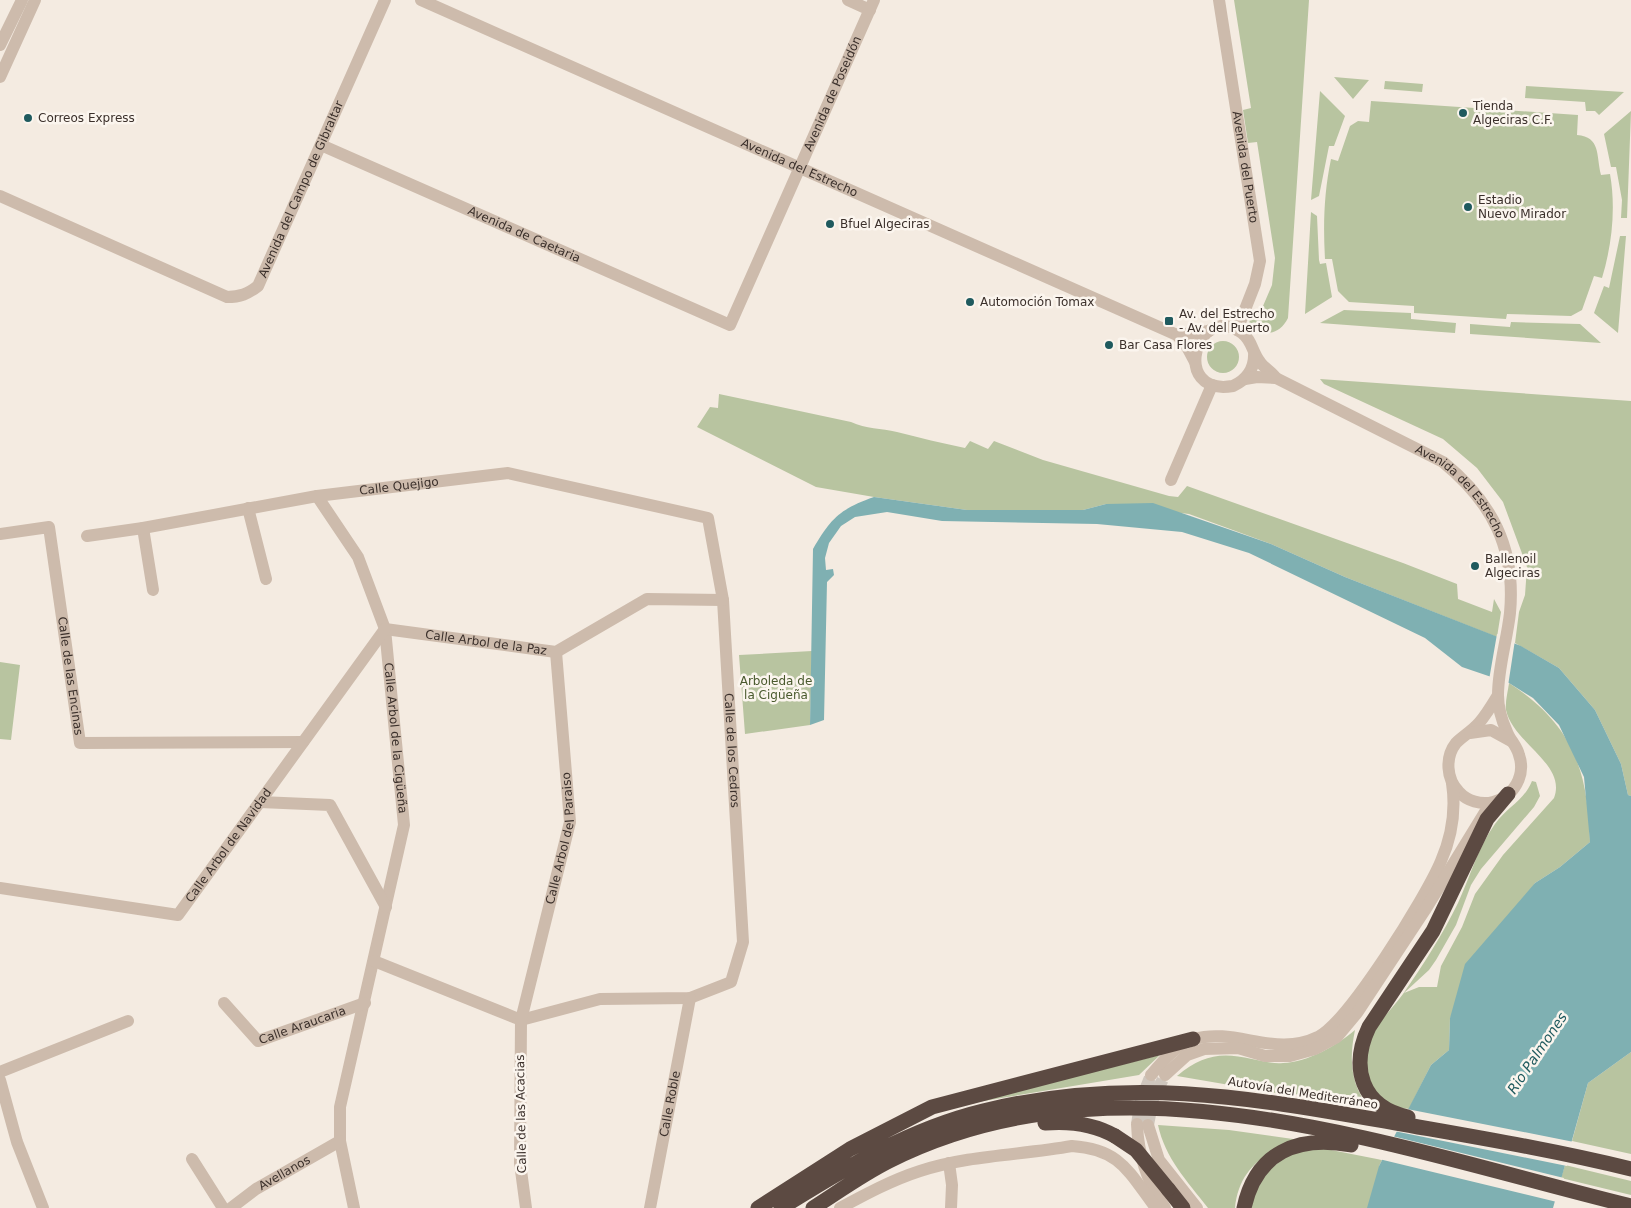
<svg xmlns="http://www.w3.org/2000/svg" width="1631" height="1208" font-family="'DejaVu Sans',sans-serif">
  <style>
    .green { fill: #b8c4a0 }
    .water { fill: #7fb0b2 }
    .pier { fill: #f4ebe1 }
    .lines { fill: none; stroke-linecap: round; stroke-linejoin: round }
    .minor-tunnel { stroke: #cfc6bd; stroke-width: 12; stroke-dasharray: 12 6; stroke-linecap: butt }
    .minor { stroke: #cdbbac; stroke-width: 12 }
    .highway { stroke: #5c4a42; stroke-width: 15 }
    .highway-bridge { stroke: #5c4a42; stroke-width: 15 }
    .poi-dot { fill: #1f5a5e; stroke: #fbf5ee; stroke-width: 2 }
    .labels { text-anchor: middle; stroke-width: 5; stroke-linejoin: round; paint-order: stroke }
    .street-label { font-size: 12px; fill: #3b302b; stroke: #fbf5ee }
    .poi-label { font-size: 12px; fill: #3b302b; stroke: #fbf5ee; text-anchor: start }
    .park-label { font-size: 12px; fill: #4a5a2e; stroke: #fbf5ee }
    .water-label { font-size: 14px; font-style: italic; fill: #1f5a5e; stroke: #fbf5ee }
  </style>
  <rect width="100%" height="100%" fill="#f4ebe1"/>
  <path class="green" d="M1234,0H1309L1288,318C1279,336 1263,337 1249,324L1252,310L1260,313L1272,285L1275,258L1257,142L1248,143L1243,110L1251,108Z
    M1334,77L1369,80L1353,99Z
    M1385,81L1423,84L1422,92L1384,89Z
    M1526,86L1624,92L1599,115L1595,111H1586L1585,102L1525,98Z
    M1320,91L1345,116L1334,146H1329L1319,196L1311,200Z
    M1371,101L1578,115L1577,135C1601,137 1596,155 1601,175L1610,174C1616,208 1612,245 1602,278L1594,276L1582,310L1571,316L1507,314L1506,319L1414,313V306L1349,302L1338,291L1332,259H1325C1323,224 1324,193 1331,159L1338,161L1350,126L1358,121L1369,122Z
    M1631,111L1627,218H1621L1622,200L1616,167H1611L1604,134Z
    M1311,212L1317,216L1319,260L1320,264L1326,263L1332,297L1305,314Z
    M1620,236H1626L1618,333L1594,313L1604,286L1609,288Z
    M1344,310L1411,313V319L1456,323L1455,333L1320,323Z
    M1511,322L1580,324L1601,343L1470,334V324L1510,327Z
    M1207 357a16 16 0 1 1 32 0a16 16 0 1 1-32 0Z
    M1320,379L1631,401V796L1628,795L1621,764L1595,710L1559,668L1515,643L1519,612L1525,595L1527,567L1503,502L1477,468L1443,439L1324,384Z
    M719,394L851,422C866,429 881,428 897,432C920,438 942,443 965,448L970,441L988,449L994,441L1043,460L1169,496L1178,497L1187,486L1403,563L1457,584L1458,599L1492,612L1494,599L1501,612L1497,637L1345,577L1271,544L1189,514L1106,504L1083,510H967L874,497L816,487L697,427L710,407L718,408Z
    M812,651L810,725L745,734L739,655Z
    M0,662L20,665L11,740L0,739Z
    M1509,683C1572,724 1588,769 1590,842L1560,867L1535,883L1450,1018L1449,1050L1431,1065L1409,1109C1402,1108 1393,1107 1387,1104C1370,1095 1364,1068 1366,1050C1368,1030 1392,1010 1403,994C1423,965 1443,934 1458,903C1470,877 1478,847 1495,824C1507,807 1524,801 1532,781L1536,782L1540,796L1534,807L1481,869L1471,885L1456,925L1436,960L1429,970L1404,993L1419,987H1437L1441,966L1462,927L1475,894L1503,855L1554,798C1567,764 1513,743 1506,710C1505,702 1508,691 1509,683Z
    M1355,1030C1349,1059 1350,1085 1370,1109L1346,1099L1329,1095L1282,1094L1177,1076C1203,1055 1220,1052 1252,1059C1262,1061 1273,1064 1283,1063C1308,1062 1336,1046 1355,1030Z
    M1631,1052V1154L1572,1141L1588,1083Z
    M1160,1055L1139,1075L960,1105Z
    M1158,1125L1229,1130L1300,1140C1265,1152 1239,1168 1235,1208H1208C1187,1181 1165,1158 1158,1125Z
    M1321,1148L1382,1160L1379,1166L1546,1208H1250L1261,1176L1291,1153Z
    M1565,1165L1631,1181V1195L1561,1178Z"/>
  <path class="water" d="M874,497L967,510H1083L1106,504L1153,503L1271,544L1345,577L1521,646L1559,668L1595,710L1621,764L1628,795L1631,796V1052L1588,1083L1553,1208H1367L1379,1166L1431,1065L1449,1050L1450,1018L1465,964L1535,883L1560,867L1590,842L1584,777L1559,725L1533,698L1509,683L1462,667L1425,638L1249,553L1182,532L1097,524L942,521L887,512L855,517L841,526L829,543L825,558L826,570L833,569L834,575L827,582L824,720L810,725L813,549C831,518 840,509 874,497Z"/>
  <path class="pier" d="M1497,634L1515,640L1508,686L1489,680Z
    M1407,1109L1574,1142L1567,1166L1394,1131Z
    M1392,1136L1564,1178L1557,1202L1379,1159Z"/>
  <g class="lines">
    <path class="minor-tunnel" d="M1137,1124L1141,1100L1151,1075
      M1148,1125L1153,1099L1165,1075"/>
    <g class="minor">
      <path id="s1" d="M421,0L1177,335L1209,331"/>
      <path d="M848,0L870,10"/>
      <path id="s2" d="M1219,0L1260,261L1255,284L1237,330"/>
      <path d="M0,45L22,0"/>
      <path d="M0,77L35,0"/>
      <path id="s3" d="M321,145L730,325L874,0"/>
      <path id="s4" d="M0,196L227,297C240,297 248,294 258,286L385,0"/>
      <path d="M1177,335L1187,347L1195,362"/>
      <path id="s5" d="M1254,352C1255,368 1248,379 1233,386C1169,397 1197,299 1242,333C1252,340 1252,352 1260,362C1264,368 1271,371 1276,378L1443,462C1492,502 1516,548 1510,613C1507,640 1498,668 1498,695C1498,706 1502,721 1507,732C1510,740 1517,746 1519,755C1526,775 1514,797 1493,802C1481,805 1467,801 1459,792C1446,779 1445,757 1456,743C1463,736 1472,731 1479,723C1486,715 1492,705 1498,695"/>
      <path d="M1245,379L1257,377L1276,378"/>
      <path d="M1171,480L1212,385"/>
      <path id="s6" d="M317,496L358,557L385,629L404,825L340,1107V1141L354,1208"/>
      <path d="M248,508L266,579"/>
      <path d="M143,528L153,590"/>
      <path id="s7" d="M0,534L49,527L80,743L303,742"/>
      <path id="s8" d="M87,536L143,528L317,496L508,473L708,518L723,600L743,942L731,982L690,998L600,999L521,1020"/>
      <path id="s9" d="M385,629L556,652L647,599L723,600"/>
      <path d="M1470,733L1491,730L1511,741"/>
      <path d="M260,802L330,805L386,907"/>
      <path id="s10" d="M0,888L178,915L385,629"/>
      <path d="M374,961L521,1020"/>
      <path id="s11" d="M224,1003L258,1041L365,1003"/>
      <path d="M0,1072L128,1021"/>
      <path d="M1151,1075C1162,1062 1177,1044 1194,1039C1236,1027 1275,1058 1318,1037C1349,1021 1426,897 1441,861C1452,836 1456,810 1452,783"/>
      <path d="M1165,1075L1187,1055L1204,1049L1238,1048L1265,1056H1290L1315,1049L1337,1037L1357,1013L1425,910L1487,809"/>
      <path d="M0,1080L17,1142L43,1208"/>
      <path d="M1137,1124C1138,1155 1147,1182 1165,1208"/>
      <path d="M1148,1125L1159,1160L1197,1208"/>
      <path d="M192,1159L223,1208"/>
      <path d="M949,1163L952,1185L951,1208"/>
      <path id="s12" d="M231,1208L256,1189L340,1141"/>
      <path id="s13" d="M526,1208L520,1163L521,1020L570,822L556,652"/>
      <path id="s14" d="M650,1208L690,998"/>
      <path d="M840,1208C866,1194 892,1180 920,1171C969,1155 1022,1155 1072,1146C1121,1149 1129,1173 1156,1208"/>
    </g>
    <path class="highway" d="M1408,1117C1361,1107 1350,1067 1369,1027L1433,931L1487,819L1508,794
      M1045,1123C1069,1121 1094,1124 1115,1136
      M1168,1189L1183,1208
      M758,1208L850,1149L932,1107L1193,1039
      M781,1208C845,1168 909,1129 983,1111C1130,1075 1252,1098 1396,1123C1475,1137 1554,1150 1631,1169
      M813,1208C838,1192 863,1174 889,1161C1121,1044 1397,1149 1631,1206
      M1244,1208C1256,1152 1298,1135 1351,1145"/>
    <path class="highway-bridge" d="M1115,1136L1136,1150L1168,1189"/>
  </g>
  <g class="poi-dot">
    <circle cx="1463" cy="113" r="5"/>
    <circle cx="28" cy="118" r="5"/>
    <circle cx="1468" cy="207" r="5"/>
    <circle cx="830" cy="224" r="5"/>
    <circle cx="970" cy="302" r="5"/>
    <rect x="1164" y="316" width="10" height="10" rx="2.5"/>
    <circle cx="1109" cy="345" r="5"/>
    <circle cx="1475" cy="566" r="5"/>
  </g>
  <g class="labels">
    <g class="street-label">
      <text dy="4" stroke="none"><textPath href="#s3" startOffset="700">Avenida de Poseidón</textPath></text>
      <text dy="4" stroke="none"><textPath href="#s2" startOffset="169">Avenida del Puerto</textPath></text>
      <text dy="4" stroke="none"><textPath href="#s1" startOffset="414">Avenida del Estrecho</textPath></text>
      <text dy="4" stroke="none"><textPath href="#s4" startOffset="388">Avenida del Campo de Gibraltar</textPath></text>
      <text dy="4" stroke="none"><textPath href="#s3" startOffset="222">Avenida de Caetaria</textPath></text>
      <text dy="4" stroke="none"><textPath href="#s8" startOffset="316">Calle Quejigo</textPath></text>
      <text dy="4" stroke="none"><textPath href="#s5" startOffset="442">Avenida del Estrecho</textPath></text>
      <text dy="4" stroke="none"><textPath href="#s9" startOffset="102">Calle Arbol de la Paz</textPath></text>
      <text dy="4" stroke="none"><textPath href="#s7" startOffset="200">Calle de las Encinas</textPath></text>
      <text dy="4" stroke="none"><textPath href="#s6" startOffset="260">Calle Arbol de la Cigüeña</textPath></text>
      <text dy="4" stroke="none"><textPath href="#s8" startOffset="865">Calle de los Cedros</textPath></text>
      <text dy="4" stroke="none"><textPath href="#s13" startOffset="375">Calle Arbol del Paraiso</textPath></text>
      <text dy="4" stroke="none"><textPath href="#s10" startOffset="266">Calle Arbol de Navidad</textPath></text>
      <text dy="4" stroke="none"><textPath href="#s11" startOffset="98">Calle Araucaria</textPath></text>
      <text transform="translate(1303 1093) rotate(9)" y="4">Autovía del Mediterráneo</text>
      <text dy="4" stroke="none"><textPath href="#s14" startOffset="106">Calle Roble</textPath></text>
      <text transform="translate(521 1114) rotate(-91)" y="4">Calle de las Acacias</text>
      <text dy="4" stroke="none"><textPath href="#s12" startOffset="64">Avellanos</textPath></text>
    </g>
    <g class="poi-label">
      <text x="1473" y="110">Tienda<tspan x="1473" dy="14">Algeciras C.F.</tspan></text>
      <text x="38" y="122">Correos Express</text>
      <text x="1478" y="204">Estadio<tspan x="1478" dy="14">Nuevo Mirador</tspan></text>
      <text x="840" y="228">Bfuel Algeciras</text>
      <text x="980" y="306">Automoción Tomax</text>
      <text x="1179" y="318">Av. del Estrecho<tspan x="1179" dy="14">- Av. del Puerto</tspan></text>
      <text x="1119" y="349">Bar Casa Flores</text>
      <text x="1485" y="563">Ballenoil<tspan x="1485" dy="14">Algeciras</tspan></text>
    </g>
    <g class="park-label">
      <text x="776" y="685">Arboleda de<tspan x="776" dy="14">la Cigüeña</tspan></text>
    </g>
    <g class="water-label">
      <text transform="translate(1537 1053) rotate(-56)" y="5">Rio Palmones</text>
    </g>
  </g>
</svg>
